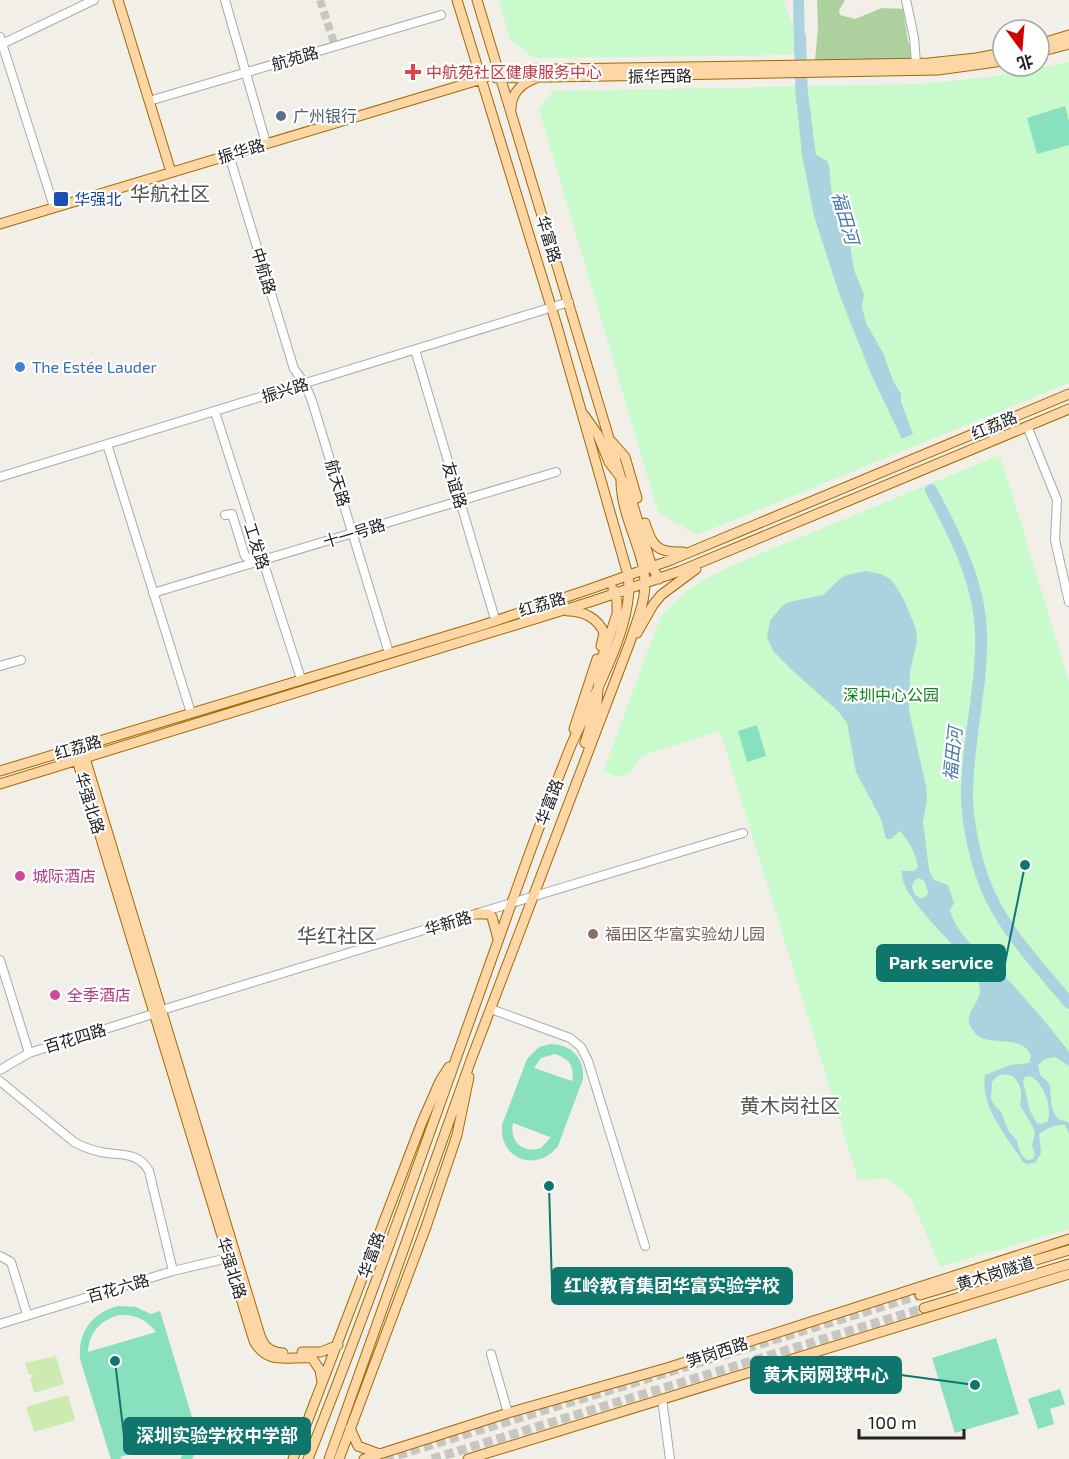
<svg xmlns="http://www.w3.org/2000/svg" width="1069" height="1459" font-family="'Exo 2','Noto Sans SC',sans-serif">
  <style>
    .grass { fill: #cdebb0 }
    .forest { fill: #add19e }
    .park { fill: #c8facc }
    .pitch { fill: #88e0be; fill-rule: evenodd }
    .water { fill: #aad3df; fill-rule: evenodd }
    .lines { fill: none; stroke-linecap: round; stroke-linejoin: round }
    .river { stroke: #aad3df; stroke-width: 12 }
    .minor-tunnel { stroke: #c8c6c1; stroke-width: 8; stroke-dasharray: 8 4; stroke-linecap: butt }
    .major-tunnel { stroke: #c8c6c1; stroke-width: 9; stroke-dasharray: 9 4.5; stroke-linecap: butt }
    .minor-casing { stroke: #a9a9a9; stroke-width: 10 }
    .major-casing { stroke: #a06b00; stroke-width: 11 }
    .minor { stroke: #fff; stroke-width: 8 }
    .major { stroke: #fcd6a4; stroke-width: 9 }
    .health-dot { fill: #e0444e; stroke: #fff; stroke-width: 2 }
    .service-dot { fill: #5c6f8a; stroke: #fff; stroke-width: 2 }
    .transit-dot { fill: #1a4fb4; stroke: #fff; stroke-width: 2 }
    .shop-dot { fill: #3f7fe0; stroke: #fff; stroke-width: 2 }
    .hotel-dot { fill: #d1479c; stroke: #fff; stroke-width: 2 }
    .education-dot { fill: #8d6e63; stroke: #fff; stroke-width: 2 }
    .labels { text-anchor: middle; stroke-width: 4.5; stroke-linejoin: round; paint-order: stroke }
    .street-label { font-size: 16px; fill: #222; stroke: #fff }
    .health-label { font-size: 16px; fill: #be3a42; stroke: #fff; text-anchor: start }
    .service-label { font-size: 16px; fill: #4e5e75; stroke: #fff; text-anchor: start }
    .transit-label { font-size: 16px; fill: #164399; stroke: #fff; text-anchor: start }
    .shop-label { font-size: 16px; fill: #366cbe; stroke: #fff; text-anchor: start }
    .park-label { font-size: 16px; fill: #0c8416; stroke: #fff }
    .hotel-label { font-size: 16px; fill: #b23c85; stroke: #fff; text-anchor: start }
    .education-label { font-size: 16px; fill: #785e54; stroke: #fff; text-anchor: start }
    .water-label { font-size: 18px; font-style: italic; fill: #4a7aab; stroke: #fff }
    .quarter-label { font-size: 20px; fill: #555; stroke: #fff }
    .leader { fill: none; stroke: #0f766e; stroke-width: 2 }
    .callout-dot { fill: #0f766e; stroke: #fff; stroke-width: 2 }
    .callout { fill: #0f766e; stroke: #0f766e; stroke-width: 2 }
    .callout-label { font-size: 18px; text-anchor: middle; font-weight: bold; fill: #fff }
  </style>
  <rect width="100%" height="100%" fill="#f2efe9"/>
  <path class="grass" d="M56,1356L64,1384L34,1393L30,1378L33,1377V1374L29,1375L25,1363Z
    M68,1395L75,1420L34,1432L26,1407Z"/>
  <path class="forest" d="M817,0H845L839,10L840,15L855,19L882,8L903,9L908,42L916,54L912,59L815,61L818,27Z"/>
  <path class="park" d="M499,0H783L793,26V55L534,58L510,39Z
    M1069,62V383L697,535L658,512L539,109L553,91L920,84L991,77Z
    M1000,455L1069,681V1229L940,1267L911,1198L887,1178L858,1180L720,731L641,756L631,772L618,777L603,771L661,616L686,591L703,580L738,563Z"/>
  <path class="pitch" d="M1065,106L1069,121V145L1037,154L1027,118Z
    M757,725L766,756L747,762L738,731Z
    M550,1044C571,1044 585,1058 583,1079L558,1146C537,1173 499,1160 502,1125L527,1059L539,1047ZM555,1054C569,1058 575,1067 572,1081L534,1068L541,1058ZM513,1123L550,1137H551L541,1148C523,1154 509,1142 513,1123Z
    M118,1306L136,1307L151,1314L160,1311L202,1450L195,1453L192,1459H180L186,1450L187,1437L120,1457L121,1459H111L110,1456L80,1359C78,1332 92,1313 118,1306ZM119,1315C134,1314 147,1319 156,1332L88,1352C89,1333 100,1320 119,1315Z
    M996,1338L1019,1414L955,1433L932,1358Z
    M1060,1389L1065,1404L1050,1409L1054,1424L1038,1429L1028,1399Z"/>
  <path class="water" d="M793,0H804L805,53H794Z
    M795,85H807L816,155L827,161L829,165L832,196L850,246L854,270L864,295L862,307L866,323L884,355L893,381L901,394V402L913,434L902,439L871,374L840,296L814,216L802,155Z
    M866,571L880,574L889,578L896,586L904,600L916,629L917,642L910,671L909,711L926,786L927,800L923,822L929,870L934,880L948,885L954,903L950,910C956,937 993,964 1012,984C1032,1006 1052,1029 1069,1052V1066L1055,1057L1045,1059L1038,1065L1040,1075L1049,1083C1052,1093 1049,1112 1059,1119C1062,1121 1066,1121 1069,1123V1134L1065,1125C1056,1124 1046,1129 1039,1134L1041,1153L1035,1163L1027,1164L1023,1162C1007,1136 980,1107 985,1075L1010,1065L1029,1063L1031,1056C1021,1032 990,1049 975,1033C961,1017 974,1010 979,996C982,988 977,976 973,969C959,947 898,896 902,871H914L918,867C916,853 909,842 900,831L891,839H886L881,819L856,772L847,723L838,711L794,672L774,652L767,638L770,621L782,606L789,602L823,595L840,579L847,575ZM918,878C926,880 927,887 928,894L922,899L915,895L912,887L914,881ZM1002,1074L1013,1076C1022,1085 1022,1094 1020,1105L1033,1127L1035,1133L1032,1145L1035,1155L1033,1159L1027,1160L1021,1154L1016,1139L1009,1132L1001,1112L994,1105L991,1099L992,1082L996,1077ZM1030,1076C1044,1083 1052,1106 1048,1121L1042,1124L1037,1123L1030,1111L1023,1081L1025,1077Z"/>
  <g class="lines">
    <path class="river" d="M800,37L802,101
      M931,490C954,533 979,581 981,631C983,686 967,740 967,795C967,821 975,859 985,884C1002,929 1039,966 1069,1003"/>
    <path class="minor-tunnel" d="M320,0L335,46"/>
    <path class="major-tunnel" d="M385,1459L920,1295
      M432,1459L924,1308"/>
    <g class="minor-casing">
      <path id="minor" d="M225,0L266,143
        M906,0L914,38L916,63
        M0,37L54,207
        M0,45L94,0
        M149,101L441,15
        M229,155L294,369L305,384L312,401L389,653
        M415,350L495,619
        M215,412L301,679
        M1027,426L1057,500L1055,540L1069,602
        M107,444L191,713
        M0,477L569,302
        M225,515L232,514L245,556L255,562
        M153,593L556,472
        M0,666L21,660
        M0,960L29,1053
        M491,1009L570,1038L581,1047L588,1061L645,1246
        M0,1070L29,1053L153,1014L162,1010C356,951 549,891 743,833
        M0,1081L74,1142C83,1147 91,1150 101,1152C120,1156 138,1151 149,1171L173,1271
        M0,1256L11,1262L27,1314
        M0,1324L173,1271L232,1257
        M491,1354L508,1413
        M662,1399L670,1459"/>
    </g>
    <g class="major-casing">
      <path id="major" d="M118,0L171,172
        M1039,44L1069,35
        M1039,52L1069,44
        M496,78L938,70L1003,61
        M511,109C511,93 522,83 536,78
        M0,224L482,79L498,70L929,63L976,58L1003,53
        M584,415L598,435L609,462L621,478L629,492L652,567L659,579
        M611,441L625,457L637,498
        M645,523C652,546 657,553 683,552
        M568,611C583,611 598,618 604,633L601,646
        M637,633L653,605L661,595L696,569
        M574,729L597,659
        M585,743L597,703L600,664L617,614V601L613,589
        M82,754L85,758L259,1332C263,1345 268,1352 283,1353
        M77,756V760L254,1341C268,1366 288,1356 312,1358L320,1370L322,1382
        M0,771L480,626L593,588L671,560L1069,394
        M0,784L593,601L680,571L1069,409
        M477,914H489L492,917L498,939
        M920,1295L1069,1250
        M924,1308L1069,1264
        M302,1352H321L338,1345
        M350,1428L358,1446L379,1454
        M293,1459L422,1122L440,1081L449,1067
        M308,1459C384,1267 451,1071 521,877C536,834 553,791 570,748C589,703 636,624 628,575L557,326L457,0
        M329,1459L471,1060L630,642C636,623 645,603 645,583C644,548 620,516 621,478L477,0
        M339,1459L426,1227L457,1135L469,1077
        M364,1459L508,1413L670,1367L1069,1239
        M468,1459L1069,1274"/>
    </g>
    <use href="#minor" class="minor"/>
    <use href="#major" class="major"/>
  </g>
  <path class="health-dot" d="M410 63h6v6h6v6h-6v6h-6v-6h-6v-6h6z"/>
  <circle class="service-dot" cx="281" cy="116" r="6"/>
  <rect class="transit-dot" x="53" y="191" width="16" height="16" rx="3"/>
  <circle class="shop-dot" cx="20" cy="367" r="6"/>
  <g class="hotel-dot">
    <circle cx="20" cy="876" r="6"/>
    <circle cx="55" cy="995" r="6"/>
  </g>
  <circle class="education-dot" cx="593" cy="934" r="6"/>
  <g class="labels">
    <g class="street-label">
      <text transform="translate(295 58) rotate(-16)" y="6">航苑路</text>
      <text transform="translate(660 76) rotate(-1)" y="6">振华西路</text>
      <text transform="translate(241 151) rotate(-17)" y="6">振华路</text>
      <text transform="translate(549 239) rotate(73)" y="6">华富路</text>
      <text transform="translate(264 271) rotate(73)" y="6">中航路</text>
      <text transform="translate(285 390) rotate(-17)" y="6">振兴路</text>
      <text transform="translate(994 425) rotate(-23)" y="6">红荔路</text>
      <text transform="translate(338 483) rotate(73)" y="6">航天路</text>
      <text transform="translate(455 485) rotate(73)" y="6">友谊路</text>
      <text transform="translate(354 533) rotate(-17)" y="6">十一号路</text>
      <text transform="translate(257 546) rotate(72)" y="6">工发路</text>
      <text transform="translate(542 604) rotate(-17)" y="6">红荔路</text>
      <text transform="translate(78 747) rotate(-16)" y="6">红荔路</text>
      <text transform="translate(549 802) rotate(-69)" y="6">华富路</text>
      <text transform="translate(90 803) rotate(73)" y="6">华强北路</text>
      <text transform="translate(448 923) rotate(-17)" y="6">华新路</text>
      <text transform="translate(75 1038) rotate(-17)" y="6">百花四路</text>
      <text transform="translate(371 1255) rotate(-70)" y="6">华富路</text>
      <text transform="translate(232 1268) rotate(73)" y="6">华强北路</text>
      <text transform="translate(995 1273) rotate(-17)" y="6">黄木岗隧道</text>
      <text transform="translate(118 1288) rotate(-16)" y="6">百花六路</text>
      <text transform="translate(717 1352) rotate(-18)" y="6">笋岗西路</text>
    </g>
    <g class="health-label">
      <text x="426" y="78">中航苑社区健康服务中心</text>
    </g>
    <g class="service-label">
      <text x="293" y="122">广州银行</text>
    </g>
    <g class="transit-label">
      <text x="74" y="205">华强北</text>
    </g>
    <g class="shop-label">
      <text x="32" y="373">The Estée Lauder</text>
    </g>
    <g class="park-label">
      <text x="891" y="701">深圳中心公园</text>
    </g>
    <g class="hotel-label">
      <text x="32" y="882">城际酒店</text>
      <text x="67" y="1001">全季酒店</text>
    </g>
    <g class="education-label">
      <text x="605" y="940">福田区华富实验幼儿园</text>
    </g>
    <g class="water-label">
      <text transform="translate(845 218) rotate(74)" y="6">福田河</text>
      <text transform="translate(953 754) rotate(-84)" y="6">福田河</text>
    </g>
    <g class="quarter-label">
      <text x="170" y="201">华航社区</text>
      <text x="337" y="943">华红社区</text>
      <text x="790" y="1113">黄木岗社区</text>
    </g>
  </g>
  <path class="leader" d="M1025 865L1005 963M549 1186L552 1286M975 1385L901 1375M115 1361L124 1436"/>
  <g class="callout-dot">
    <circle cx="1025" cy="865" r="6"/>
    <circle cx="549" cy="1186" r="6"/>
    <circle cx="975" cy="1385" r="6"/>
    <circle cx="115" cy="1361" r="6"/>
  </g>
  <g class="callout">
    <rect x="877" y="945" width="128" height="36" rx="6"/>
    <rect x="552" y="1268" width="240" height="36" rx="6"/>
    <rect x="751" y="1357" width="150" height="36" rx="6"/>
    <rect x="124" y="1418" width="186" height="36" rx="6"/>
  </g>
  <g class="callout-label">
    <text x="941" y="969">Park service</text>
    <text x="672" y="1292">红岭教育集团华富实验学校</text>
    <text x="826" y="1381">黄木岗网球中心</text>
    <text x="217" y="1442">深圳实验学校中学部</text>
  </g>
  <g transform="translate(1021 48) rotate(164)"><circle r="28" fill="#ffffff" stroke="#a7a7a7" stroke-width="1.5"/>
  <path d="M0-4.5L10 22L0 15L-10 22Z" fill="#d40000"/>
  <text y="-9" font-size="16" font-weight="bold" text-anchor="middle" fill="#222222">北</text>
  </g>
  <path d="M859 1429v9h105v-9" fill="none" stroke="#222222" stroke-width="3"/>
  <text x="868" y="1429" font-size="18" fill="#222222" stroke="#ffffff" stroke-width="4.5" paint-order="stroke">100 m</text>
</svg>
